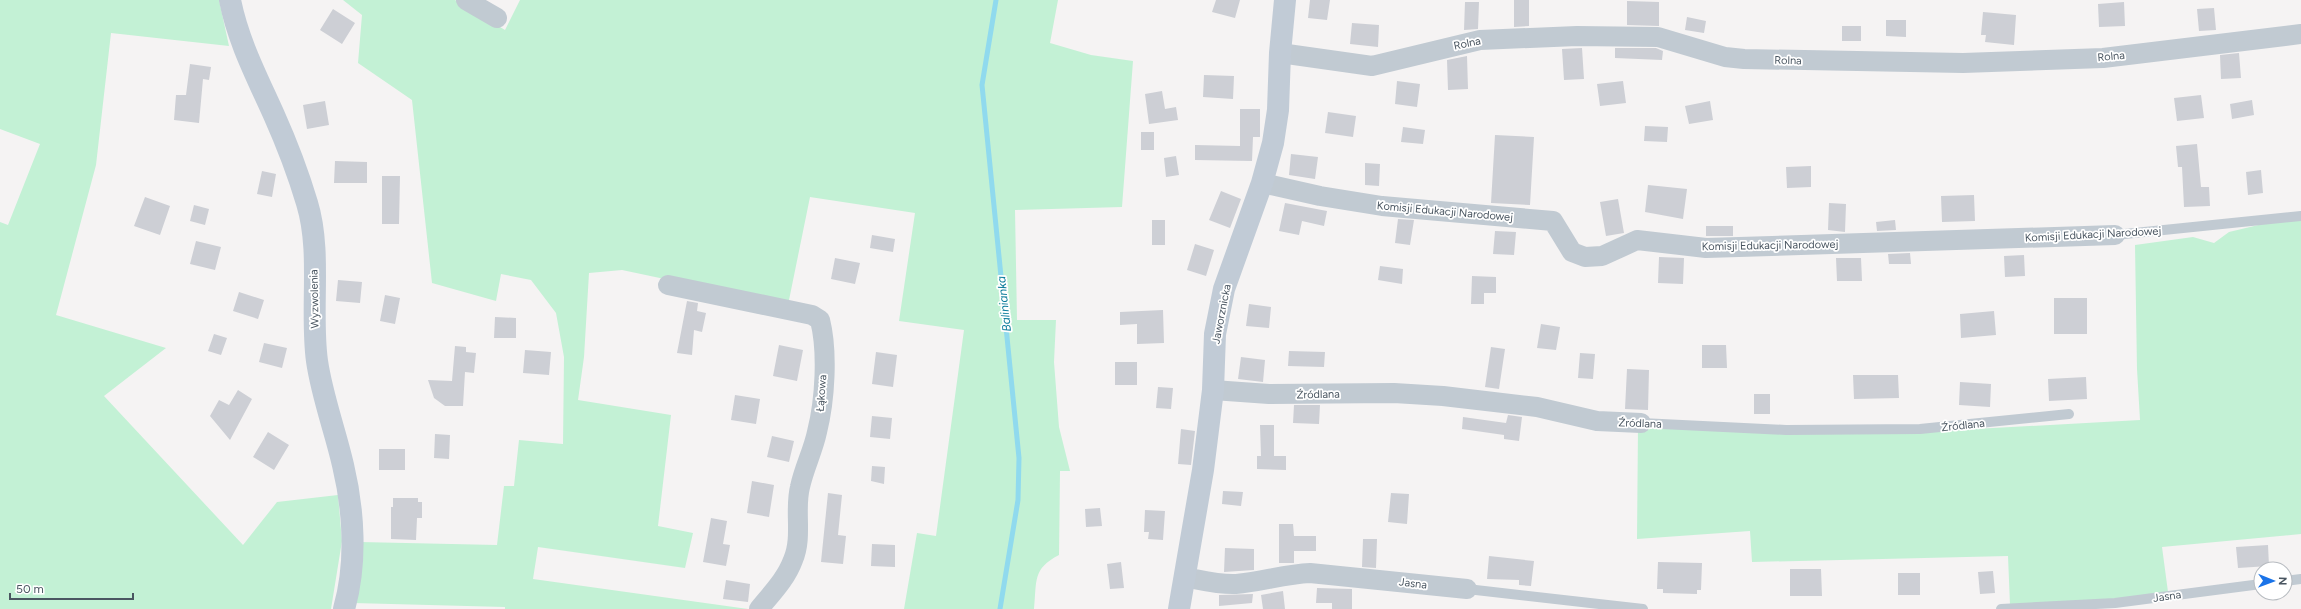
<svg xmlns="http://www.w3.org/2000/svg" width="2301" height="609" font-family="Figtree,sans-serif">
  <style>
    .green { fill: #c3f1d5 }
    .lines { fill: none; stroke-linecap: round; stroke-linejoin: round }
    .stream { stroke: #90daee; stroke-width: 5 }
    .building { fill: #cdcfd5 }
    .lane { stroke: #c1cad2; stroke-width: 10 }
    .street { stroke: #c1cad2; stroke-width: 20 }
    .secondary { stroke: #c1cbd6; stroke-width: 22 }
    .labels { text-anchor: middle; stroke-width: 3.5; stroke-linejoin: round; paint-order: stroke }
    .street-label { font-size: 11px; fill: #4a5661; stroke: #fff }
    .water-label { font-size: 12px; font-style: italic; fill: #0c7c9b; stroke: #fff }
  </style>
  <rect width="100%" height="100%" fill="#f5f3f3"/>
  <path class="green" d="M0,0H219L229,46L111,33L96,165L56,315L166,348L104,396L243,545L277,502L338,495L342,541L331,609H0V222L8,225L40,144L0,129Z
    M343,0H455L505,30L520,0H1058L1050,43L1091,55L1133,61L1122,207L1015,210L1017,320H1056L1054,362L1059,427L1070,471H1060L1059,555C1032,569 1037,581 1034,609H904L917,533L936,536L964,330L899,321L915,213L810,197L788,305L622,270L589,273L584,357L578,400L671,415L658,526L693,533L685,568L538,547L533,579L748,609H505V607L353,603L360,542L497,545L504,486H514L519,440L563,444L564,357L556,313L531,280L501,274L496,301L432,283L412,100L358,63L362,15Z
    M2301,215V534L2162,547L2168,592L2113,599L2010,605L2008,556L1752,562L1750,531L1637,539L1638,427L1920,432L2140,420L2137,369L2135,245L2193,237L2214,243L2229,232Z"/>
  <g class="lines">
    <path class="stream" d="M996,0L982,85L1019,458L1018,500L1000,609"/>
  </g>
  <path class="building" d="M1216,0H1240L1235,18L1212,12Z
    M1310,0H1330L1327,20L1308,18Z
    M1514,0H1529V26L1514,27Z
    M1627,1L1659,2V26L1627,25Z
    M1465,2H1479L1478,29L1464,30Z
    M2124,2L2125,26L2099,27L2098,4Z
    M2214,8L2216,30L2199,31L2197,9Z
    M333,9L355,23L342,44L320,30Z
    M1983,12L2016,15L2014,45L1985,42L1986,35H1981Z
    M1687,17L1706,21L1704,33L1685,30Z
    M1886,20H1906V37L1886,36Z
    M1352,23L1379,25L1378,47L1350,44Z
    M1842,26H1861V41H1842Z
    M1582,48L1584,79L1564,80L1562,49Z
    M1615,48H1656L1663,51L1662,60L1615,58Z
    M2239,53L2241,78L2221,79L2220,55Z
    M1467,56L1468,89L1448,90L1447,60Z
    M190,64L211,67L209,80L203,79L199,123L174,120L176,95H186Z
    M1204,75L1234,76L1233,99L1203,97Z
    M1397,81L1420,84L1417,107L1395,104Z
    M1623,81L1626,103L1600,106L1597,84Z
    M1162,91L1165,109L1176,107L1178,120L1149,124L1145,94Z
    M2201,95L2204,118L2177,121L2174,98Z
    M2252,100L2254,115L2232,119L2230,104Z
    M325,101L329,125L307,129L303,105Z
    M1710,101L1713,120L1689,124L1685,106Z
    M1240,109H1260V137H1253L1252,161L1195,160V145L1240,146Z
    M1328,112L1356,116L1353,137L1325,133Z
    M1645,126L1668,127L1667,142L1644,141Z
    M1403,127L1425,130L1423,144L1401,142Z
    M1141,132H1154V150H1141Z
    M1495,135L1534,137L1530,205L1491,203Z
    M2197,144L2201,187H2209L2210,206L2184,207L2182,167H2178L2176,146Z
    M1291,154L1318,157L1315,179L1289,175Z
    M1176,156L1179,175L1166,177L1164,158Z
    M335,161L367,162V183H334Z
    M1365,163L1380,164L1379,186L1365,185Z
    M1811,166V187L1787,188L1786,167Z
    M2261,170L2263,193L2248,195L2246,172Z
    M262,171L276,174L272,197L257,194Z
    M382,176H400L399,224H382Z
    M1648,185L1687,189L1683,219L1645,212Z
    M1221,191L1241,199L1230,228L1209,220Z
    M1974,195L1975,221L1942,222L1941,196Z
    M145,197L170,206L160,235L134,226Z
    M1618,199L1624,233L1606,236L1600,202Z
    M1285,203L1327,211L1324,226L1302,221L1299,235L1279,231Z
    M1829,203L1846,204L1845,232L1828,230Z
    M194,205L209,209L205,225L190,221Z
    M1398,219L1414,220L1410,245L1395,243Z
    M1152,220H1165V245H1152Z
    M1895,220L1896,230L1877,231L1876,222Z
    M1706,226H1733V236H1706Z
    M1495,231L1516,232L1514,255L1493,254Z
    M872,235L895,239L893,252L870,248Z
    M196,241L221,247L215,270L190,264Z
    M1195,244L1214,250L1206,276L1187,270Z
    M1910,253L1911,264H1889L1888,254Z
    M2024,255L2025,276L2005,277L2004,256Z
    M1659,257L1684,258L1683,284L1658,283Z
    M835,258L860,263L855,284L831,279Z
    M1836,258H1861L1862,281H1837Z
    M1380,266L1403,269L1402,284L1378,280Z
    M1472,276L1496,277V293H1484V304H1471Z
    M338,280L362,282L360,303L336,301Z
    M239,292L264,300L258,319L233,311Z
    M385,295L400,298L395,324L380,321Z
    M2054,298H2087V334H2054Z
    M687,301L698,303L697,311L706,313L702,332L694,330L692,355L677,353Z
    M1249,304L1271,307L1269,328L1246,326Z
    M1163,310L1164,343L1137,344V324L1120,325V312Z
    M1994,311L1996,335L1961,338L1960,314Z
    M495,317L516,318V338H494Z
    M1541,324L1560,327L1556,350L1537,348Z
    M214,334L227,338L221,355L208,351Z
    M264,343L287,348L282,368L259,362Z
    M779,345L803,350L797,381L773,376Z
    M1702,345H1726L1727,368H1702Z
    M455,346L466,347V352L476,353L474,373L465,372L463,406H445L434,398L428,380L452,381Z
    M1491,347L1505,349L1499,389L1485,387Z
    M525,350L551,352L549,375L523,373Z
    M1289,351L1325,352L1324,367L1288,366Z
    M876,352L897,355L893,387L872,384Z
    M1580,353L1595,354L1593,379L1578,378Z
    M1241,357L1265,360L1263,382L1238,379Z
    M1115,362H1137V385H1115Z
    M1627,369L1649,370L1648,410L1625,409Z
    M1853,375H1898L1899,398L1854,399Z
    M2086,377L2087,399L2049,401L2048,379Z
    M1960,382L1991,384L1990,407L1959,405Z
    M1158,387L1173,388L1171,409L1156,408Z
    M238,390L252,399L230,440L210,416L219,400L229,405Z
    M1754,394H1770V414H1754Z
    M735,395L760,399L756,424L731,420Z
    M1294,405H1320L1319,424L1293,423Z
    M1508,415L1522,417L1519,441L1504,439V435L1462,429L1463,417L1506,423Z
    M872,416L892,418L890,439L870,437Z
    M1260,425H1274V456H1286V470L1257,469V456H1261Z
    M1181,429L1195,431L1191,465L1178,464Z
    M268,432L289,445L274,470L253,457Z
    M435,434L450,435L449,459L434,458Z
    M772,436L794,441L789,462L767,457Z
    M379,449H405V470H379Z
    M872,466L885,467L884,484L871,481Z
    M752,481L774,485L769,517L747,513Z
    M1223,491L1243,492L1241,506L1222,504Z
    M828,493L842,495L838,535L846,536L843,564L821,562Z
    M1391,493L1409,494L1407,524L1388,522Z
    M393,498H418V502H422V518H417L416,540L391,539V507H393Z
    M1100,508L1102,526L1086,527L1085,509Z
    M1145,510L1165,511L1163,540L1148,539L1149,532H1144Z
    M711,518L727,521L723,544L730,545L726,566L703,562Z
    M1279,524H1293L1294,536H1316V551H1294V563H1279Z
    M1363,539H1377L1376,568L1362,567Z
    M872,544L895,545V567L871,566Z
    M2268,545L2269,566L2238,568L2236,547Z
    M1225,548L1254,549V570L1224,572Z
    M1489,556L1534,561L1531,586L1519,585V580L1487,579Z
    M1121,562L1124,588L1110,589L1107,564Z
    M1658,562L1702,563L1701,590H1697V594L1663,593V589H1657Z
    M1790,569H1821L1822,596H1790Z
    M1993,571L1995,593L1980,594L1978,572Z
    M1898,573H1920V595H1898Z
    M726,580L750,584L748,602L723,599Z
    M1317,588L1352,589V609H1332V603H1316Z
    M1283,591L1285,609H1263L1261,595Z
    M1253,594L1252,603L1219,606V595Z"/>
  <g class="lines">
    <path class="lane" d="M2115,235L2301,216
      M1641,423L1786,430L1920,429L2069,414
      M2285,581L2301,579
      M1467,589L1643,609
      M2001,609L2115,603L2261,584"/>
    <path class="street" d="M466,0L497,18
      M1280,53L1372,66L1480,40L1577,36L1658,37L1725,57L1744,59L1963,63L2103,58L2301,34
      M1262,183L1320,196L1382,206L1553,221L1572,252L1585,257L1602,256L1637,240L1706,248L2115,235
      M668,285L812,315L820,320C828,352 825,400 817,432C813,451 804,468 800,487C794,510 803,537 793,560C786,579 772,593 759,609
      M1213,390L1269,394L1394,393L1443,396L1537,407L1597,421L1641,423
      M1184,577C1201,580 1219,585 1236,584C1261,582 1285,574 1310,573L1467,589"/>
    <path class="secondary" d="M230,0C238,41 257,77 274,115C287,144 298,173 307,203C322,252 310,310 317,361C322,396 335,430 343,465C354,511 357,563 344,609
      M1179,609L1203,470L1213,390L1215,334L1224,289L1262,183L1273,143L1278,110L1280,53L1285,0"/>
  </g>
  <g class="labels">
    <g class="street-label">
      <text transform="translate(1467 43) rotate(-12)" y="4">Rolna</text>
      <text transform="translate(2111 56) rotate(-5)" y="4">Rolna</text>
      <text transform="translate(1788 60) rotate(1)" y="4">Rolna</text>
      <text transform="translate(1445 211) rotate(5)" y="4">Komisji Edukacji Narodowej</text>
      <text transform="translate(2093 234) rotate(-3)" y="4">Komisji Edukacji Narodowej</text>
      <text transform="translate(1770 245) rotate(-1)" y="4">Komisji Edukacji Narodowej</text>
      <text transform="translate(314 299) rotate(-91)" y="4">Wyzwolenia</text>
      <text transform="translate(1221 314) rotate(-79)" y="4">Jaworznicka</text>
      <text transform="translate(821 393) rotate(-86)" y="4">Łąkowa</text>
      <text transform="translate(1318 394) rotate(-1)" y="4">Źródlana</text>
      <text transform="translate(1640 423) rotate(2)" y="4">Źródlana</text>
      <text transform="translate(1963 425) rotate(-6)" y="4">Źródlana</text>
      <text transform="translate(1413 583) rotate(7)" y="4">Jasna</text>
      <text transform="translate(2167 596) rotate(-8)" y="4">Jasna</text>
    </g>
    <g class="water-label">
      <text transform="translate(1004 304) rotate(-96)" y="4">Balinianka</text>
    </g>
  </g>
  <g transform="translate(2273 581) rotate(91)"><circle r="19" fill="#ffffff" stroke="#b7bbc0"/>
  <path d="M0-3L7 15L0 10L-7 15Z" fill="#1a73e8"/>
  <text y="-6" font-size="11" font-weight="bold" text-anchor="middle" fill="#4a5661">N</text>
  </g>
  <path d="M10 593v6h123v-6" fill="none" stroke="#4a5661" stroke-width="2"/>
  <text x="16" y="593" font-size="12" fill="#4a5661" stroke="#ffffff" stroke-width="3" paint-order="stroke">50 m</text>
</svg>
